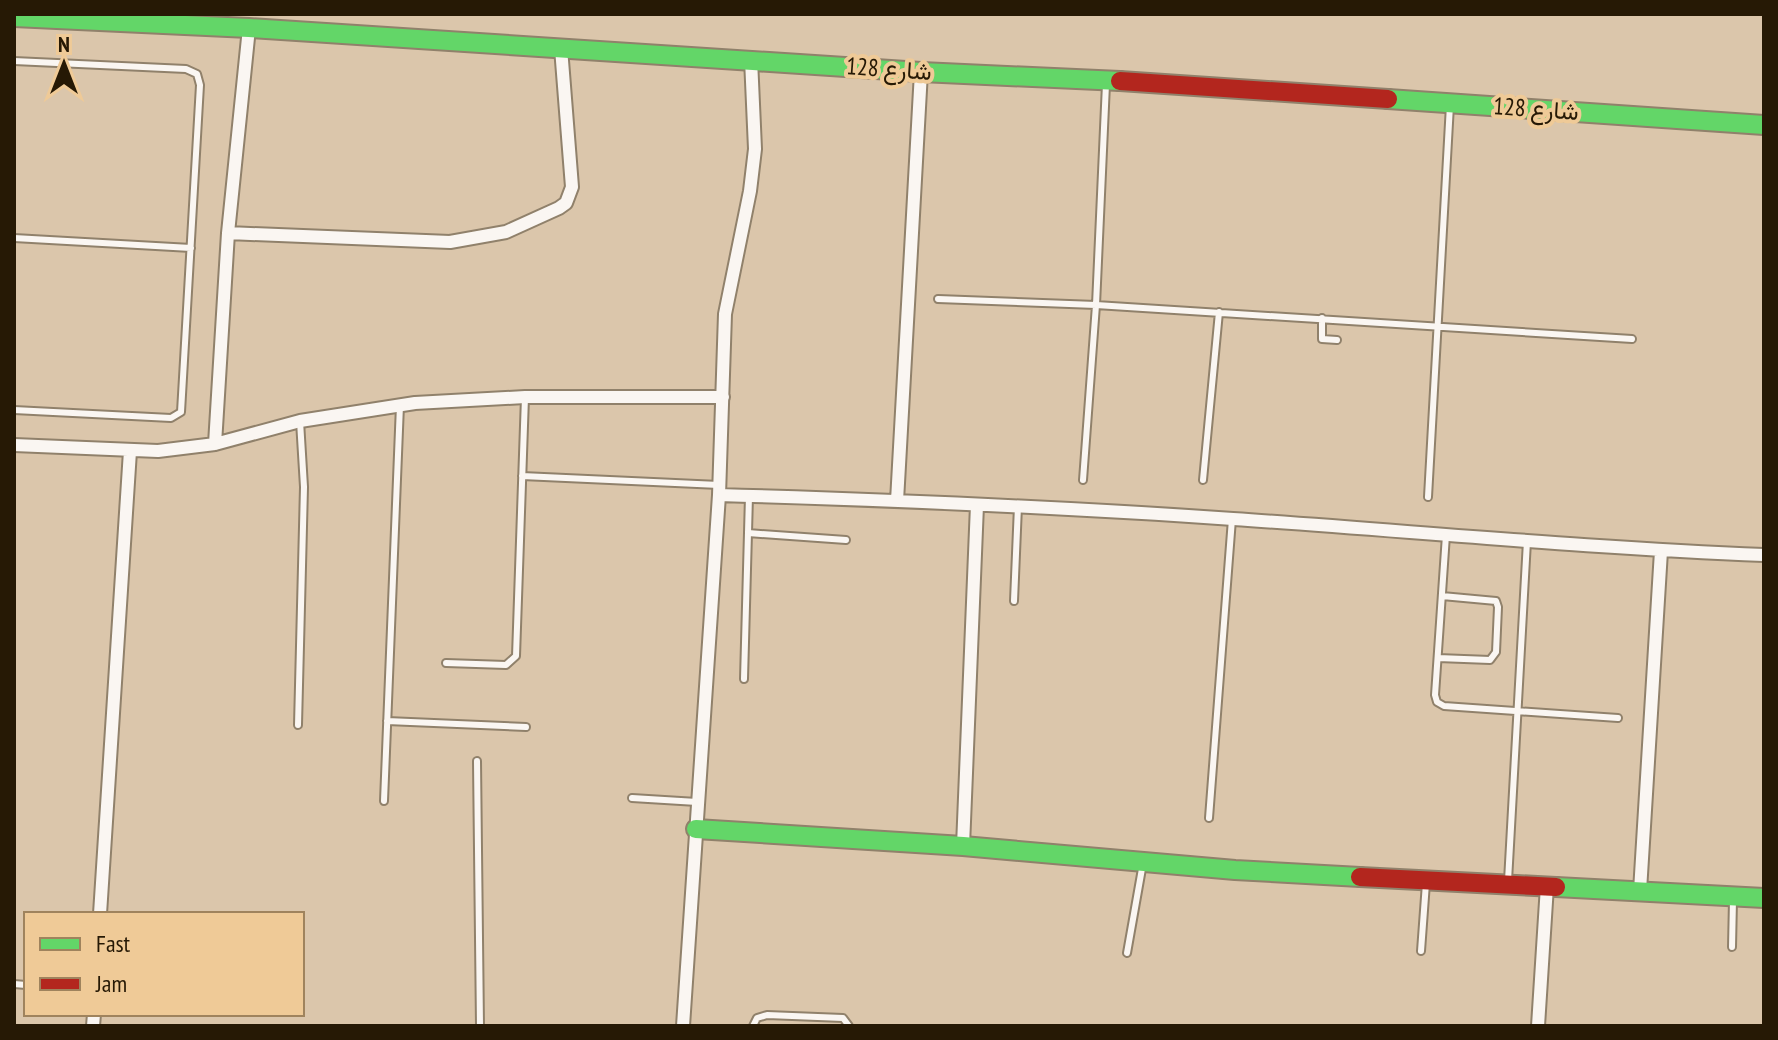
<svg xmlns="http://www.w3.org/2000/svg" width="1778" height="1040" font-family="'PT Sans Narrow',Vazirmatn,sans-serif">
  <style>
    .lines { fill: none; stroke-linecap: round; stroke-linejoin: round }
    .lane-casing { stroke: #90816b; stroke-width: 10 }
    .street-casing { stroke: #90816b; stroke-width: 16 }
    .fast-casing { stroke: #90816b; stroke-width: 22 }
    .jam-casing { stroke: #90816b; stroke-width: 22 }
    .lane { stroke: #faf6f2; stroke-width: 6 }
    .street { stroke: #faf6f2; stroke-width: 12 }
    .fast { stroke: #63d668; stroke-width: 18 }
    .jam { stroke: #b3261e; stroke-width: 18 }
    .labels { text-anchor: middle; stroke-width: 8; stroke-linejoin: round; paint-order: stroke }
    .street-label { font-size: 24px; fill: #261905; stroke: #efca97 }
  </style>
  <rect width="100%" height="100%" fill="#dbc6ab"/>
  <g class="lines">
    <g class="lane-casing">
      <path id="lane" d="M14,61L186,69L197,74L200,85L181,412L171,418L14,410
        M14,238L191,248
        M938,299L1096,305L1632,339
        M1322,318V339L1337,340
        M522,476L719,485
        M1083,480L1096,305L1106,84
        M1203,480L1219,312
        M1428,497L1450,105
        M748,533L846,540
        M1446,535L1435,695L1437,702L1444,706L1618,718
        M1014,601L1018,506
        M1438,658L1490,660L1496,652L1498,607L1496,601L1442,596
        M446,663L506,665L516,656L525,397
        M744,679L749,496
        M387,721L526,727
        M298,725L304,487L300,421
        M477,761L480,1026
        M632,798L697,802
        M384,801L400,405
        M1209,818L1232,519
        M1508,881L1527,541
        M1732,947L1733,900
        M1421,951L1426,883
        M1127,953L1143,863
        M14,984L26,985
        M753,1026L757,1018L767,1015L843,1018L849,1026"/>
    </g>
    <g class="street-casing">
      <path id="street" d="M228,233L450,242L506,232L559,208L566,203L572,187L561,48
        M215,444L228,233L249,28
        M14,445L158,451L215,444L300,421L415,403L525,397H723
        M719,495C890,500 1062,507 1233,519C1410,531 1587,548 1764,555
        M897,501L921,72
        M963,846L977,505
        M1640,891L1661,551
        M100,914L130,451
        M93,1026L94,1014
        M683,1026L719,495L725,314L750,191L755,149L751,59
        M1538,1026L1547,886"/>
    </g>
    <g class="fast-casing">
      <path id="fast" d="M14,17L249,28L921,72L1120,81
        M1388,99L1764,125
        M696,829L963,846L1235,870L1360,877
        M1556,887L1764,898"/>
    </g>
    <g class="jam-casing">
      <path id="jam" d="M1120,81L1388,99
        M1360,877L1556,887"/>
    </g>
    <use href="#lane" class="lane"/>
    <use href="#street" class="street"/>
    <use href="#fast" class="fast"/>
    <use href="#jam" class="jam"/>
  </g>
  <g class="labels">
    <g class="street-label">
      <text transform="translate(889 69) rotate(4)" y="8">شارع 128</text>
      <text transform="translate(1536 109) rotate(4)" y="8">شارع 128</text>
    </g>
  </g>
  <rect width="1778" height="1040" fill="none" stroke="#261905" stroke-width="32"/>
  <rect x="24" y="912" width="280" height="104" fill="#efca97" stroke="#9f835d" stroke-width="2"/>
  <rect x="40" y="938" width="40" height="12" fill="#63d668" stroke="#9f835d" stroke-width="2"/>
  <text x="96" y="952" font-size="24" fill="#261905">Fast</text>
  <rect x="40" y="978" width="40" height="12" fill="#b3261e" stroke="#9f835d" stroke-width="2"/>
  <text x="96" y="992" font-size="24" fill="#261905">Jam</text>
  <g transform="translate(64 64)" stroke="#efca97" stroke-width="6" paint-order="stroke">
  <path d="M0-6L14 30L0 20L-14 30Z" fill="#261905"/>
  <text y="-12" font-size="22" font-weight="bold" text-anchor="middle" fill="#261905">N</text>
  </g>
</svg>
